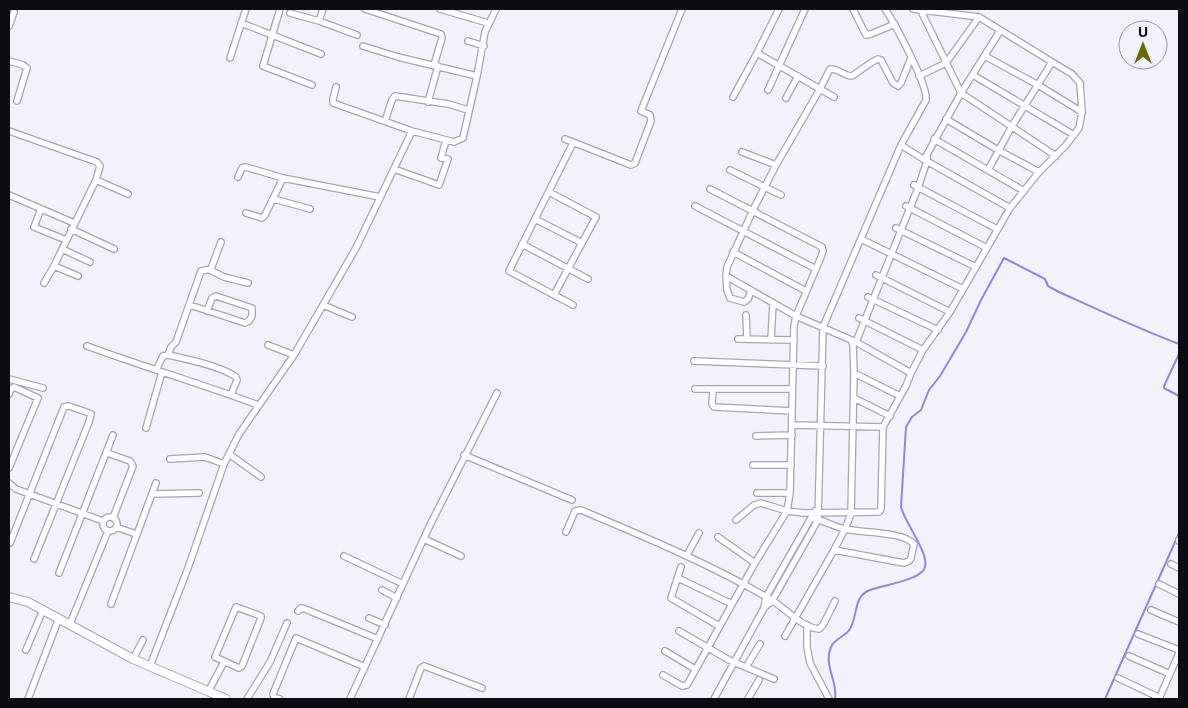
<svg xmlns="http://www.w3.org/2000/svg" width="1188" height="708" font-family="'Open Sans',sans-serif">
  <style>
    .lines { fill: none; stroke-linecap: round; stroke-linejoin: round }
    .stream { stroke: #9185de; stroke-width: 2 }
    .minor-casing { stroke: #a5a4b6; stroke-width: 8 }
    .tertiary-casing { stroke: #a5a4b6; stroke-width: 10 }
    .minor { stroke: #fff; stroke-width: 5.5 }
    .tertiary { stroke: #fff; stroke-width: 8 }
  </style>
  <rect width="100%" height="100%" fill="#f2f2fd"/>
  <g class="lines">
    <path class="stream" d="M1179,354L1164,386V388L1179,396
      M835,699C838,681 823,665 831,647C834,639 846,636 850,629C858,616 853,596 870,590C883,585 922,580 925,567C929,553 905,523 901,507L906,427L912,417L921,410L929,390L940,376L966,332L981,300L1004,258L1045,279L1048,286L1059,292C1099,310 1139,329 1179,344
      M1105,699L1179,533"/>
    <g class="minor-casing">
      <path id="minor" d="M280,9L263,66L312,85
        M323,9L319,21L357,35
        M365,9L441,34L442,38L434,65
        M440,9L488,23
        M853,9L866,35L871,34L895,24
        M913,9L979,17L1052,62L1012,126L988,170
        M921,11L961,93L1056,156
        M290,13L319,21
        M241,23L321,54
        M9,26L14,12
        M468,41L484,46
        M363,46L398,57L477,76
        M757,53L779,9
        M985,56L1038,85L1082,112
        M230,58L246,9
        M9,61L23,65L27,68L17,101
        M973,75L1074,135
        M919,76L946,63L979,17
        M336,87L333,99V103L412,131
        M768,90L805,9
        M733,97L757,53L820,89L830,69C838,68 844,76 852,76L872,62L878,59L881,60L893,83L898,86L901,83L911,58
        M786,98L798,76
        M428,102L438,66
        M946,119L998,150L1039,172
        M385,121L392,100L395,96L448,104L468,110
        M9,131L97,162L100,166L96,180L54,266L44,283
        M565,139L631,165L635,163L651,121L650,115L641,111L682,9
        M934,139L1024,191
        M901,145L923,159L1010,208
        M742,152L776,165
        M925,158L961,93L1000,31
        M394,169L439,185L448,159L441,158L446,140
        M730,170L781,195
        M238,177L242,168L246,167L283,178L380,197
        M96,180L128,194
        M914,185L997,229
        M710,189L822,247L823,251L821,257L796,316L856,342L911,373L906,386L883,427L881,509L879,512L804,513L787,511L761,503L754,505L736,520
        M549,192L596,217L554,295
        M9,195L74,223
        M274,199L310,209
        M695,206L816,269
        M906,206L987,248
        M41,209L34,227L66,240
        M246,213L262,218L265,215L283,178
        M535,219L582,243
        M896,228L976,267
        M71,229L114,249
        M861,239L963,289
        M522,244L588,279
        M62,249L90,262
        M733,252L806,291
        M54,266L78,276
        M210,270L224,277L248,283
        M876,275L950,312
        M726,276L727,290L730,298L744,302L748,299L751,291
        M868,297L938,330
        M190,305L245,323L249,321L252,316V308L216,296L212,298L207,311
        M323,305L352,317
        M573,305L509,271L573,143
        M746,315L747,339
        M859,318L923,350
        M738,339L794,340
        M771,340L773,303
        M853,344L856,342L918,188L927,161V156
        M268,345L294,355
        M87,346C144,367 202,384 258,405
        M168,355L171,347L176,342L201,271L211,269L221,242
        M694,361L823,366
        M156,370L163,356L168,355C187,359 221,366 236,377L237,380L231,395
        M854,373L900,396
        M911,373L923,350L950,312L1010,208L1039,172L1066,145L1079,128L1082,112L1080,83L1072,74L1052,62
        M9,379L43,388
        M695,389H792
        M713,389L712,404L714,407L792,411
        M9,394L11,389L14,387L38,398L9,468
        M854,398L890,416
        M792,425L883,427
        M146,428L162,372
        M756,436L792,435
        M107,453L130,461L133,466L113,518
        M229,454L261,477
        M464,455L572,500
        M170,459L205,457L224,464
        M753,465H791
        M9,483L16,489L103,521
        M757,493H790L794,326L796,316L726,276L727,267L754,208L776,165L820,89L834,97
        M152,494L199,493
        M103 524a7 7 0 1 1 14 0a7 7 0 1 1-14 0Z
        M815,519C825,521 835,527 845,529C862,533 902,531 914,544L911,558L909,561L904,563L834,550
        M116,527L136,534
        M566,532L575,511L581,510C645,537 710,564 770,599C785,608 801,627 819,629L823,625L835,601
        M718,537L755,563
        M424,539L461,556
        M1179,540V541
        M10,543L64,407L69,406L89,413L91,414L89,422L34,559
        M687,555L699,533
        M344,556L403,584
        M1171,564L1179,568
        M681,567L671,598L719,626
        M59,573L113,435
        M678,578L732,604
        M1159,584L1179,594
        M382,590L397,598
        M111,604L156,483
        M236,607L261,616V618L242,666L239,668L215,657Z
        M764,608L772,601L818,520L823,327L901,145L926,100C928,85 895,24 885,9
        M1151,610L1179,622
        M298,611L301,608L305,609L378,639
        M369,618L385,625
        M70,624L108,531
        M807,625V647L810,663L829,699
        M679,631L729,660L774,679
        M1138,634L1179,650
        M785,636L834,550L845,529L851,514L854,373L853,345L851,340
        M26,650L43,610
        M665,651L695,669
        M1129,656L1170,674
        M133,659L143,640
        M150,666L188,568L224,464L239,434L294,355L356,248L412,131L454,142L463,138L477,76L485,32L496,9
        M746,667L760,644
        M663,675L682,686L687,685L755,563L787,511L790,493
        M1118,678L1160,698
        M208,692L224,662
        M28,699L59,618
        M247,699L270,662L287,623
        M280,699L274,697L273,694L296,638L365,667
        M350,699L430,525L497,393
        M409,699L421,668L424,666L482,688
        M714,699L764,608L766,597L815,511
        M748,699L759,680
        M1159,699L1179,653"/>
    </g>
    <g class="tertiary-casing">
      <path id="tertiary" d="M9,597L28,602L133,659L226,699"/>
    </g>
    <use href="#minor" class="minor"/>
    <use href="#tertiary" class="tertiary"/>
  </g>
  <rect width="1188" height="708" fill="none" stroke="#0c0c12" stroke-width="20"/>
  <g transform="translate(1143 45)"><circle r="24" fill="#f2f2fd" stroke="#96969f"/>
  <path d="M0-4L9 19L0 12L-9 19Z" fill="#6c6a06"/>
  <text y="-8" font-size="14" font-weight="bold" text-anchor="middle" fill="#0c0c12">U</text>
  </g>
</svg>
